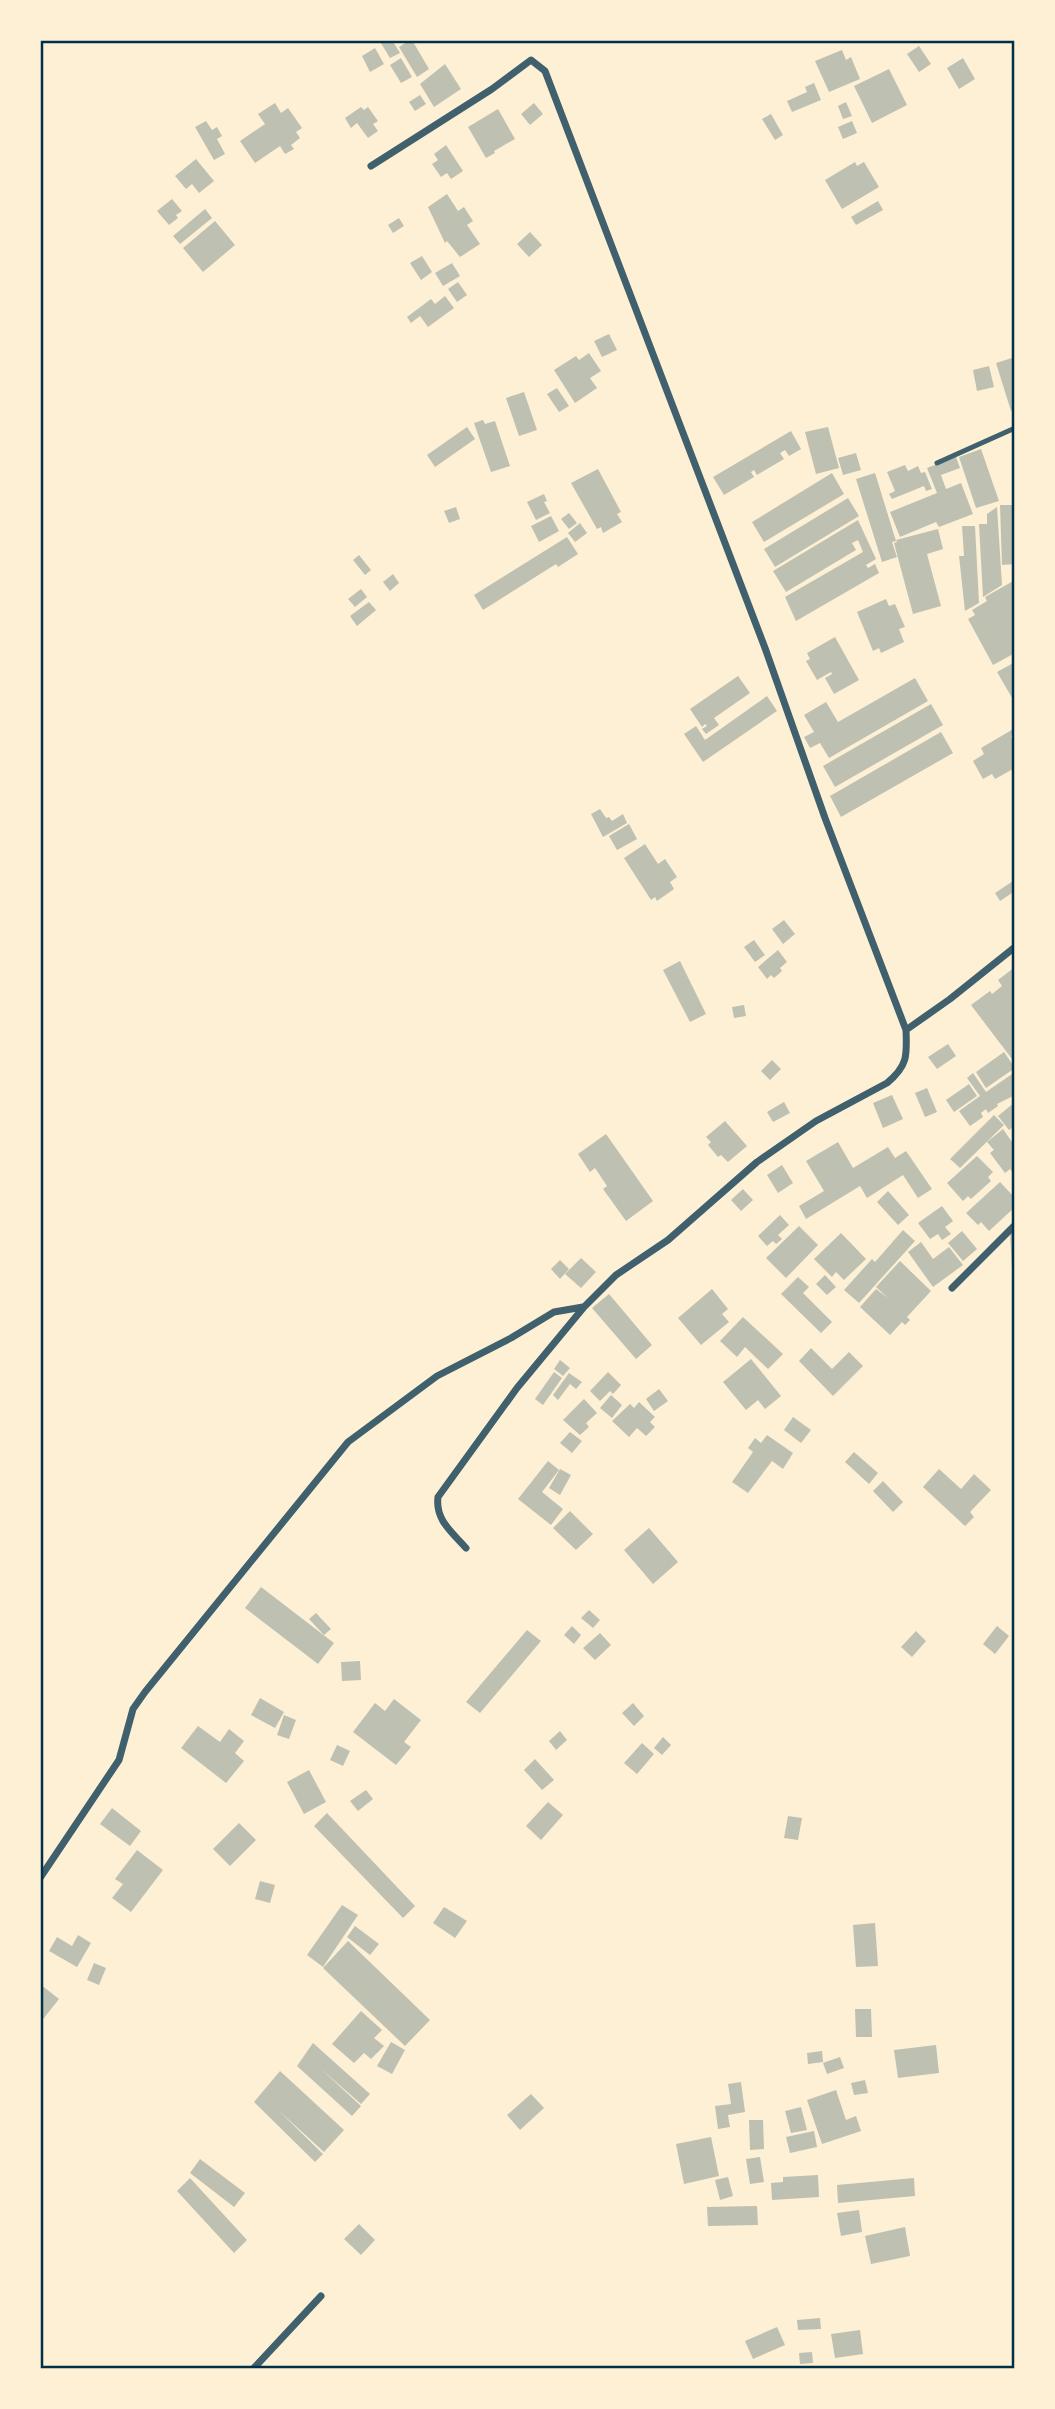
<svg xmlns="http://www.w3.org/2000/svg" width="1055" height="2409" font-family="'IBM Plex Sans',sans-serif">
  <style>
    .building { fill: #bec0b2 }
    .lines { fill: none; stroke-linecap: round; stroke-linejoin: round }
    .service { stroke: #3f606c; stroke-width: 5 }
    .minor { stroke: #3f606c; stroke-width: 7 }
    .neatline { fill: none; stroke: #003049; stroke-width: 2.5 }
  </style>
  <rect width="100%" height="100%" fill="#fdf0d5"/>
  <path class="building" d="M379,40H392L400,53L390,58Z
    M410,40H412L429,69L417,77L399,47Z
    M919,46L931,64L919,72L907,54Z
    M375,48L384,64L370,72L362,56Z
    M842,50L846,60L851,57L860,79L829,92L815,61Z
    M401,58L412,77L401,83L390,65Z
    M963,58L975,79L959,89L947,68Z
    M445,64L461,89L434,107L420,84Z
    M889,69L907,105L872,123L854,86Z
    M814,83L821,100L792,112L787,101L807,92L805,87Z
    M420,95L426,104L415,111L409,102Z
    M846,102L852,116L843,119L838,106Z
    M275,103L281,113L288,108L302,128L296,132L300,138L291,145L294,149L285,154L280,146L255,163L240,141L265,124L258,114Z
    M534,103L543,114L530,125L521,114Z
    M361,107L364,110L368,107L378,121L373,124L378,131L368,138L357,123L351,128L345,118Z
    M498,109L515,139L494,151L495,153L486,158L468,127Z
    M771,114L783,135L775,140L762,119Z
    M206,121L212,130L217,127L222,136L217,139L225,154L214,160L195,127Z
    M852,121L857,133L843,139L838,127Z
    M446,145L463,171L451,179L447,173L441,177L432,164L438,160L434,154Z
    M196,159L214,181L199,193L192,184L186,189L175,176Z
    M855,162L857,166L864,162L879,187L842,209L825,180Z
    M447,194L458,211L464,207L473,221L467,225L480,244L460,257L447,241L445,243L428,207Z
    M172,199L182,211L176,215L178,218L169,225L157,211Z
    M878,201L883,210L856,225L851,217Z
    M205,209L212,218L180,244L173,236Z
    M399,218L404,226L393,233L388,225Z
    M215,221L235,245L203,272L183,248Z
    M530,232L542,245L529,257L517,244Z
    M422,256L432,272L421,280L410,263Z
    M452,263L460,276L443,286L435,273Z
    M458,282L467,295L457,302L448,289Z
    M445,296L454,308L428,327L420,316L411,323L407,317L431,299L435,304Z
    M609,334L617,350L602,357L594,341Z
    M589,353L601,371L590,378L597,388L575,403L554,370L576,356L579,360Z
    M1015,357V410L1011,411L996,363Z
    M989,366L994,387L977,391L973,370Z
    M557,388L569,406L559,412L547,394Z
    M524,392L537,430L519,436L506,398Z
    M483,420L485,424L495,421L510,466L491,472L474,423Z
    M467,427L475,439L435,467L427,455Z
    M828,427L839,468L816,474L805,432Z
    M791,431L801,449L789,456L785,450L780,453L784,459L757,475L754,470L751,472L754,477L724,495L713,477Z
    M981,449L999,501L976,508L959,457Z
    M856,453L861,470L843,475L838,458Z
    M956,457L960,468L941,475L946,489L961,483L973,514L939,527L936,522L900,537L890,512L937,493L927,468Z
    M905,465L908,471L918,466L921,473L925,472L932,489L926,491L924,486L892,499L889,494L895,491L887,472Z
    M598,469L621,512L617,514L622,522L603,533L601,527L597,529L571,483Z
    M832,473L844,494L764,542L752,522Z
    M875,473L896,541L892,542L897,557L882,562L856,479Z
    M544,494L547,501L544,502L550,513L536,520L527,502Z
    M848,498L859,516L775,567L764,549Z
    M1000,505H1012L1015,564L1002,565Z
    M456,507L460,519L449,523L444,511Z
    M997,507L1002,585L983,597L979,524H987V514Z
    M569,513L577,523L569,529L561,519Z
    M551,516L559,531L539,542L531,526Z
    M858,520L876,559L866,565L868,568L875,564L879,573L796,621L785,597L863,552L858,540L852,543L856,550L786,592L773,571Z
    M580,523L587,533L575,542L568,533Z
    M962,526H975L979,603L965,611L959,556H964Z
    M938,529L943,549L927,554L941,606L913,614L894,543L897,542L896,540Z
    M567,537L578,554L558,567L556,564L483,610L474,595Z
    M359,555L371,570L365,575L353,560Z
    M393,574L399,583L390,591L383,582Z
    M1015,580V653L993,665L968,619L975,615L972,610L987,601L985,597Z
    M361,589L367,597L355,607L348,599Z
    M886,599L889,606L895,604L905,627L899,629L904,642L881,653L879,648L873,651L857,612Z
    M369,602L376,610L357,626L350,616Z
    M835,637L859,680L834,694L825,678L832,674L831,672L817,680L806,661L810,659L807,653Z
    M1015,662V703L997,672Z
    M738,676L750,693L714,718L719,725L706,734L702,729L707,726L705,724L702,727L690,709Z
    M915,678L928,701L829,758L820,743L810,748L804,737L814,732L804,715L826,702L838,722Z
    M767,696L777,711L703,762L684,734L696,726L705,740Z
    M931,704L943,725L835,787L823,766Z
    M1015,728L1011,737L1015,742V768L995,779L992,774L983,779L973,761L984,754L981,748Z
    M941,732L953,753L841,817L830,796Z
    M600,809L606,818L609,817L612,821L623,814L627,823L603,837L591,814Z
    M629,824L637,839L617,850L609,836Z
    M645,844L658,864L665,859L677,877L670,882L674,889L657,901L655,897L651,900L624,858Z
    M1013,881L1015,891L1000,901L995,893Z
    M784,920L795,934L783,944L772,929Z
    M754,940L765,955L755,962L744,947Z
    M778,950L787,962L780,968L782,971L774,978L771,975L767,979L758,967Z
    M680,961L706,1014L690,1022L663,970Z
    M1015,967V1063L971,1005L990,991L992,994L1002,986L998,980Z
    M744,1005L746,1016L734,1018L732,1007Z
    M948,1044L956,1056L937,1069L928,1057Z
    M1004,1052L1015,1068L986,1088L976,1072Z
    M772,1060L781,1069L770,1080L761,1071Z
    M1015,1072V1095L997,1104L998,1106L988,1113L986,1109L981,1113L983,1117L970,1126L959,1111L980,1096L967,1078L973,1073L986,1092Z
    M969,1084L977,1096L954,1112L946,1100Z
    M927,1088L937,1112L925,1117L915,1093Z
    M892,1095L903,1119L883,1128L873,1103Z
    M784,1102L790,1113L773,1122L767,1112Z
    M1015,1102V1126L1009,1130L998,1116Z
    M994,1115L1004,1125L960,1168L950,1159Z
    M725,1121L747,1146L728,1162L721,1155L718,1157L708,1145L711,1142L706,1137Z
    M1003,1129L1012,1142L1015,1140V1175L1010,1169L1005,1173L990,1153L994,1150L987,1142Z
    M606,1134L653,1201L626,1221L603,1189L607,1186L595,1168L590,1172L578,1154Z
    M838,1142L853,1168L888,1147L895,1158L906,1151L932,1189L918,1198L903,1175L867,1198L860,1186L806,1219L799,1206L824,1191L806,1161Z
    M977,1156L993,1172L988,1177L991,1181L971,1199L968,1196L963,1201L947,1183Z
    M782,1165L793,1183L778,1193L767,1175Z
    M1000,1182L1015,1198V1207L989,1231L981,1222L978,1225L966,1213Z
    M743,1189L753,1200L741,1211L731,1200Z
    M888,1191L909,1215L898,1225L877,1202Z
    M942,1206L953,1221L945,1227L951,1234L942,1240L938,1234L930,1239L918,1223Z
    M780,1215L789,1225L778,1235L782,1239L776,1244L773,1241L767,1246L758,1236Z
    M799,1226L818,1245L786,1278L766,1258Z
    M903,1230L915,1241L859,1303L844,1290L872,1259L875,1262Z
    M962,1231L977,1249L963,1261L948,1243Z
    M841,1233L866,1259L844,1280L836,1272L832,1277L814,1259Z
    M1010,1233H1015V1287H1013Z
    M921,1242L933,1259L949,1247L963,1265L933,1287L908,1252Z
    M581,1258L596,1272L581,1288L565,1274Z
    M560,1260L569,1269L560,1279L551,1269Z
    M900,1261L931,1291L907,1317L910,1320L905,1325L902,1322L890,1335L860,1307L876,1289L888,1298L876,1287Z
    M825,1275L836,1287L827,1295L816,1284Z
    M798,1277L809,1287L803,1293L832,1322L821,1333L781,1294Z
    M712,1289L728,1309L722,1314L729,1322L701,1345L678,1318Z
    M609,1294L652,1345L636,1359L592,1308Z
    M743,1317L783,1354L768,1369L745,1347L737,1357L720,1341Z
    M811,1348L832,1369L849,1352L863,1366L833,1396L799,1361Z
    M751,1359L781,1396L765,1409L758,1400L746,1410L723,1382Z
    M560,1360L570,1368L563,1376L554,1369Z
    M554,1372L562,1378L543,1405L535,1399Z
    M608,1372L621,1385L613,1394L610,1391L600,1401L590,1391Z
    M569,1373L582,1382L576,1389L570,1384L558,1400L553,1395Z
    M659,1389L668,1401L654,1411L646,1399Z
    M611,1395L622,1405L612,1418L600,1408Z
    M584,1399L597,1413L586,1423L589,1427L580,1435L563,1420Z
    M639,1402L655,1417L650,1422L655,1427L646,1436L637,1428L629,1437L612,1421L630,1404L634,1408Z
    M793,1417L811,1430L801,1443L784,1430Z
    M570,1432L582,1441L572,1453L560,1443Z
    M767,1435L793,1453L783,1469L772,1461L748,1493L732,1482L753,1452L748,1448L755,1438L761,1443Z
    M854,1452L878,1473L869,1484L845,1462Z
    M548,1461L559,1470L542,1492L563,1509L551,1525L518,1499Z
    M560,1469L571,1475L560,1495L549,1488Z
    M939,1469L961,1489L974,1474L991,1490L970,1512L974,1517L965,1526L923,1487Z
    M883,1481L903,1502L893,1512L873,1491Z
    M570,1511L593,1534L576,1550L553,1528Z
    M649,1528L678,1562L653,1584L624,1550Z
    M261,1587L334,1643L318,1664L245,1608Z
    M589,1610L600,1620L593,1628L581,1618Z
    M316,1613L331,1629L324,1635L309,1619Z
    M572,1626L581,1635L574,1644L564,1635Z
    M997,1626L1009,1636L995,1654L983,1644Z
    M527,1630L541,1641L480,1713L466,1702Z
    M916,1631L926,1641L912,1657L901,1647Z
    M600,1633L611,1645L595,1660L583,1648Z
    M360,1661L361,1680L342,1681L341,1662Z
    M260,1698L284,1712L275,1728L251,1715Z
    M394,1699L421,1720L404,1742L411,1747L396,1765L353,1732L375,1703L385,1711Z
    M633,1703L644,1716L634,1726L622,1713Z
    M284,1715L296,1720L289,1739L277,1735Z
    M198,1726L220,1742L229,1729L244,1741L235,1753L244,1761L226,1783L181,1748Z
    M560,1731L567,1740L556,1750L549,1741Z
    M663,1737L671,1745L662,1755L654,1748Z
    M642,1743L654,1754L637,1774L624,1763Z
    M337,1745L350,1751L343,1766L330,1760Z
    M535,1759L554,1780L542,1790L524,1770Z
    M309,1770L326,1802L304,1814L287,1782Z
    M366,1790L373,1799L358,1811L350,1801Z
    M548,1802L563,1815L541,1840L526,1826Z
    M112,1808L141,1831L130,1846L100,1824Z
    M327,1813L415,1906L403,1918L314,1826Z
    M788,1816L802,1818L798,1840L784,1838Z
    M239,1823L256,1840L230,1866L213,1849Z
    M137,1850L163,1870L131,1912L112,1898L123,1884L115,1879Z
    M260,1881L275,1885L270,1903L255,1899Z
    M342,1905L358,1915L323,1967L307,1955Z
    M444,1907L467,1921L455,1938L433,1923Z
    M875,1923L878,1966L856,1967L853,1925Z
    M355,1926L379,1944L370,1955L347,1937Z
    M78,1935L91,1943L77,1967L49,1951L57,1937L72,1946Z
    M348,1941L430,2020L405,2046L323,1968Z
    M94,1963L106,1968L99,1985L87,1980Z
    M40,1984L59,1999L40,2023Z
    M855,2009H871L872,2037H856Z
    M361,2011L382,2030L374,2038L384,2046L371,2059L364,2053L354,2063L332,2044Z
    M391,2042L405,2050L392,2074L377,2066Z
    M313,2043L370,2094L361,2104L319,2067L361,2106L352,2116L297,2066Z
    M936,2045L939,2073L898,2078L894,2050Z
    M822,2051L823,2062L808,2064L807,2053Z
    M840,2057L844,2068L827,2074L823,2063Z
    M280,2071L344,2130L324,2152L278,2110L323,2154L315,2162L254,2102Z
    M865,2080L868,2093L854,2095L851,2083Z
    M741,2082L745,2112L728,2115L730,2127L718,2129L715,2106L731,2104L728,2084Z
    M836,2090L846,2120L856,2116L861,2131L822,2144L807,2100Z
    M531,2094L544,2108L520,2130L507,2115Z
    M801,2107L807,2130L791,2133L785,2111Z
    M749,2120H763L764,2149L750,2150Z
    M814,2131L817,2147L790,2153L786,2137Z
    M711,2137L719,2176L684,2184L676,2144Z
    M760,2157L764,2182L750,2184L746,2159Z
    M200,2159L245,2193L234,2207L190,2173Z
    M818,2175L819,2197L772,2200L771,2183L783,2182V2177Z
    M728,2177L733,2196L720,2200L715,2180Z
    M190,2178L247,2240L234,2253L177,2191Z
    M914,2178L915,2196L838,2203L837,2185Z
    M757,2206L758,2225L708,2226L707,2207Z
    M859,2210L862,2232L841,2236L837,2213Z
    M359,2224L375,2240L361,2255L344,2239Z
    M905,2227L910,2256L871,2264L865,2236Z
    M820,2318L821,2329L798,2330L797,2320Z
    M777,2327L785,2345L753,2359L745,2341Z
    M860,2330L863,2354L835,2358L831,2334Z
    M812,2352L813,2363L800,2364L799,2353Z"/>
  <g class="lines">
    <path class="service" d="M937,463L1015,428"/>
    <path class="minor" d="M371,166L492,89L531,60L545,71L765,648L825,818L906,1030C907,1055 908,1066 887,1083L816,1121L757,1162L668,1240L616,1275L584,1307L517,1388L438,1497C435,1520 452,1532 466,1548
      M906,1030L950,999L1015,947
      M952,1288L1015,1225
      M40,1878L119,1760L133,1709L145,1692L348,1442L437,1376L511,1338L554,1312L583,1307
      M253,2369L321,2296"/>
  </g>
  <rect width="1055" height="2409" fill="none" stroke="#fdf0d5" stroke-width="84"/>
  <rect x="42" y="42" width="971" height="2325" class="neatline"/>
</svg>
